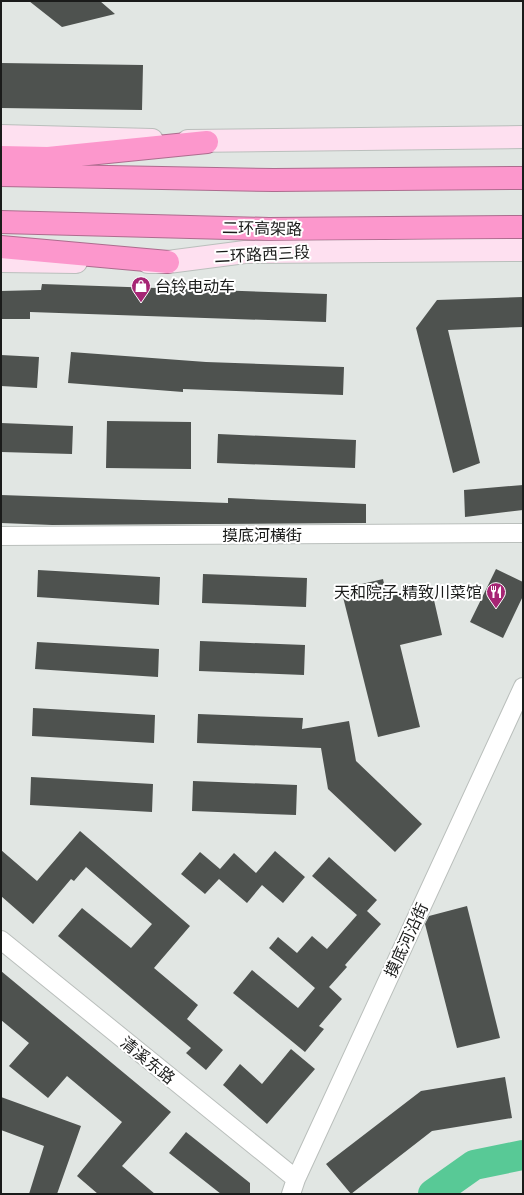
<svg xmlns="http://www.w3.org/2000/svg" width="524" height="1195" font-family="Spectral,'Noto Sans SC',serif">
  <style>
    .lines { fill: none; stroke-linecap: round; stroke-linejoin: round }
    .river { stroke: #58c996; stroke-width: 30 }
    .building { fill: #4e524f }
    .street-casing { stroke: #babfbc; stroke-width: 20 }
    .secondary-casing { stroke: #babfbc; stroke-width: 24 }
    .highway-casing { stroke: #ad6c8e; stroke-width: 24 }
    .street { stroke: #fff; stroke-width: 18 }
    .secondary { stroke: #fee0f0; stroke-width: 22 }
    .highway { stroke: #fc97cc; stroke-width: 22 }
    .labels { text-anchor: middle; stroke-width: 4; stroke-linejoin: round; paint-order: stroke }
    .street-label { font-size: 16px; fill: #1a1b1a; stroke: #fff }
    .poi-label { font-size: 16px; fill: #1a1b1a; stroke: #fff; text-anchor: start }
  </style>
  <rect width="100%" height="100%" fill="#e1e6e3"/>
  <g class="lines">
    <path class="river" d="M433,1194L474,1165L523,1155"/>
  </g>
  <path class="building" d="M29,1H100L115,14L62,27Z
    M1,63L143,65L142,110L1,108Z
    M42,284L327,294L326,322L30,312V319H1V291L41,290Z
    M523,297V327L448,330L480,463L453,473L416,328L437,300Z
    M71,352L206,362L344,367L343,395L183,389V392L68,383Z
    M1,355L39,357L37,388L1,386Z
    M107,421L191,422V469L106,468Z
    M1,423L73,426L72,454L1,452Z
    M218,434L356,440L355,468L217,463Z
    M523,485V510L465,517L464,490Z
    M1,495L228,503V498L366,504V523L52,525L1,523Z
    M496,569L523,582V596L503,638L470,622Z
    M38,570L160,577L159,605L37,597Z
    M203,574L307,578L306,607L202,603Z
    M383,579L387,597L431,587L442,635L400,645L420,727L378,737L341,589Z
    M200,641L305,645L304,675L199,671Z
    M37,642L159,649L158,677L35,669Z
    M33,708L155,715L154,743L32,736Z
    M198,714L303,718L302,729L349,721L356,761L422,824L395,852L328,789L321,748L197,743Z
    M31,777L153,784L152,812L30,805Z
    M193,781L297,785L296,815L192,811Z
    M80,831L190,926L154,968L198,1005L187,1019L223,1050L206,1070L186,1053L191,1048L58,936L82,908L131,948L152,924L86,867L74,881L71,879L33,924L1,896V850L37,881Z
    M275,851L305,877L283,903L262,885L247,903L219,879L205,894L181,874L200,852L220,869L234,853L256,873Z
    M329,857L377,900L367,911L381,924L345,965L347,967L329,987L342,999L319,1026L324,1029L305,1052L233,993L252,970L298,1008L315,988L269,948L278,937L297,953L312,936L327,949L357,915L312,876Z
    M467,906L500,1038L457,1048L425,924L429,916Z
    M1,971L171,1112L122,1166L155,1194H98L77,1176L122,1122L67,1076L48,1098L9,1066L29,1043L1,1020Z
    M291,1049L315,1069L267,1124L223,1085L240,1064L262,1084Z
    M505,1077L512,1118L432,1131L351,1194L326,1164L421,1091Z
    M1,1097L81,1126L57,1194H29L44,1146L1,1130Z
    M186,1132L250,1183V1194H221L169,1153Z"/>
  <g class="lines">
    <g class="street-casing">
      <path id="street" d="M1,536L523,533
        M1,940L296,1179
        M291,1194L296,1179L523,687"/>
    </g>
    <g class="secondary-casing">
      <path id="secondary" d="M1,136L152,140
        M188,141L523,137
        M1,261L76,262
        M148,262H168L245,252L523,250"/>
    </g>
    <g class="highway-casing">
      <path id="highway" d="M1,157L48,158L207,142
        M1,175L274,180L523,178
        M1,222L269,229L523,227
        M1,247L168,262"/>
    </g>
    <use href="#street" class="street"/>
    <use href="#secondary" class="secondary"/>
    <use href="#highway" class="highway"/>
  </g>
  <defs>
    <g id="shop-pin" transform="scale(1)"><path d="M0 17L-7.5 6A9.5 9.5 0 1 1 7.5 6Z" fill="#a62574" stroke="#fff"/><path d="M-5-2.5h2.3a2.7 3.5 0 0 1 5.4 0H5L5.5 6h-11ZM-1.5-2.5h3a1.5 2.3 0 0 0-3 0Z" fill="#fff"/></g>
    <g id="restaurant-pin" transform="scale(1)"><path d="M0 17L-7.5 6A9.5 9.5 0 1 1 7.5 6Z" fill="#a62574" stroke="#fff"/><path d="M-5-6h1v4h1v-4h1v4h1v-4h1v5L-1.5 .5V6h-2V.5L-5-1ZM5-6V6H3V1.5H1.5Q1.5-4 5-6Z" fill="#fff"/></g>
  </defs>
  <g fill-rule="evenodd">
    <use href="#shop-pin" x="141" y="286"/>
    <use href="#restaurant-pin" x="496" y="592"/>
  </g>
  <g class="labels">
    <g class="street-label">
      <text transform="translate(262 228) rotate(1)" y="6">二环高架路</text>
      <text transform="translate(262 254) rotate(-3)" y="6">二环路西三段</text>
      <text x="262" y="541">摸底河横街</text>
      <text transform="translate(406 940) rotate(-65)" y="6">摸底河沿街</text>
      <text transform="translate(148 1060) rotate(39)" y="6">清溪东路</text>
    </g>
    <g class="poi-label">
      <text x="155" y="292">台铃电动车</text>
      <text x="482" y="598" text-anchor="end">天和院子·精致川菜馆</text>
    </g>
  </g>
  <rect width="524" height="1195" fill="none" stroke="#1a1b1a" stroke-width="4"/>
</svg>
